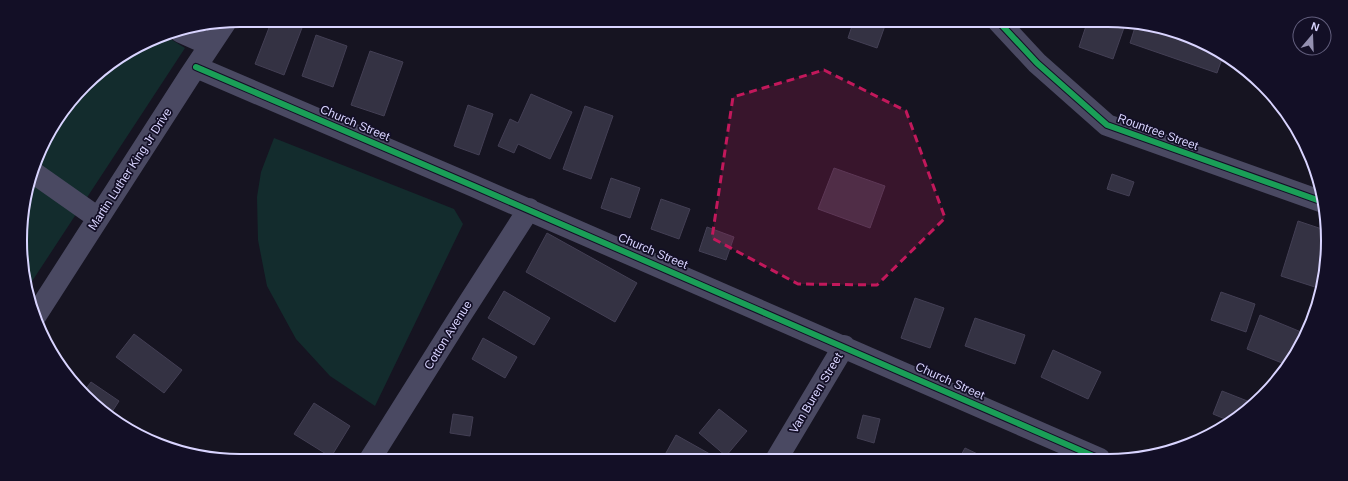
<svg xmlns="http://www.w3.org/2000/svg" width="1348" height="481" font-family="Arial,sans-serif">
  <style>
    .green { fill: #132c2d }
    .building { fill: #343243; stroke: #433f54 }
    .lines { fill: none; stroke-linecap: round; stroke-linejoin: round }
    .minor { stroke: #4a4962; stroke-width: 22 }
    .cycleway-casing { stroke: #130f26; stroke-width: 8 }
    .cycleway { stroke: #1a9f57; stroke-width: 6 }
    .marked { fill: #c2185b; fill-opacity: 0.2; stroke: #c2185b; stroke-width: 3; stroke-dasharray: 8 5; stroke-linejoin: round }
    .labels { text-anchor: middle; stroke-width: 3.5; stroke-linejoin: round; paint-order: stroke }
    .street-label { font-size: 12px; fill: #d9d4ff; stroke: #130f26 }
    .rim { fill: none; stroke: #d9d4ff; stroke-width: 2 }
  </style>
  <rect width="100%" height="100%" fill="#161421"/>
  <path class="green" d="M164,35L185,48L27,289L22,212L43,143L95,75L156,37Z
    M274,138L454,209L463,224L375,406L330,376L296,339L267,286L258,240L257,197L261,172Z"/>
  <path class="building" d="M272,20H305L284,75L255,64Z
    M854,20H887L877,48L848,38Z
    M1088,20H1108L1126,22L1113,59L1079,47Z
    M1136,24L1161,32L1163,27H1164L1223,56L1217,73L1130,43Z
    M316,35L347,46L333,87L302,76Z
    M370,51L403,62L384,116L351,105Z
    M531,94L572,112L550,159L518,144L514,153L498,146L510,119L518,123Z
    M468,105L493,114L479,155L454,146Z
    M585,106L613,116L591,179L563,169Z
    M834,168L885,186L870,228L818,209Z
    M1112,174L1134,182L1129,196L1107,189Z
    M611,178L640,188L630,218L601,208Z
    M661,199L690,209L679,239L651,229Z
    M1298,221L1325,230L1321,289L1281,276Z
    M707,227L734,237L726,260L699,251Z
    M547,233L637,283L615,322L526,272Z
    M504,291L550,318L534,345L488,318Z
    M1221,292L1255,304L1246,332L1211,320Z
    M915,298L944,308L930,348L901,338Z
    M1260,315L1306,334L1298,351L1287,365L1247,349Z
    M975,318L1025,335L1015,364L965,346Z
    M134,334L182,370L164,393L116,357Z
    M483,338L517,357L505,378L472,359Z
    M1053,350L1101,372L1088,399L1041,377Z
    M91,382L119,401L110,415L85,390Z
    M1222,391L1255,404L1230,421L1213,414Z
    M314,403L350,426L331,457L294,434Z
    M719,409L747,431L726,456L699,433Z
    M453,414L473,417L470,436L450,433Z
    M863,415L880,419L874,443L857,438Z
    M676,435L717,458L716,460H662Z
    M965,448L988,459H959Z"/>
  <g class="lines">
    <path class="minor" d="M997,20L1037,63L1107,125L1323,202
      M181,32L210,45
      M196,67C498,196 799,326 1100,459
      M34,173L98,218
      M36,315L189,77L225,23
      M776,460L844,346
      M369,461L457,321L529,209"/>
    <g class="cycleway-casing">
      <path id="cycleway" d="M997,20L1037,63L1107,125L1323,202
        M196,67C498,196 799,326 1100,459"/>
    </g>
    <use href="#cycleway" class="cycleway"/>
  </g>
  <path class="marked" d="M824,70L906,111L945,218L877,285L798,284L712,238L733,97Z"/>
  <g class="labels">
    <g class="street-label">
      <text transform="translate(355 123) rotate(23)" y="4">Church Street</text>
      <text transform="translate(1158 132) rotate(20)" y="4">Rountree Street</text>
      <text transform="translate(130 169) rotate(-57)" y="4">Martin Luther King Jr Drive</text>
      <text transform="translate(653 251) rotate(23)" y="4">Church Street</text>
      <text transform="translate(448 335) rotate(-58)" y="4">Cotton Avenue</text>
      <text transform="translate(950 381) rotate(24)" y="4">Church Street</text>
      <text transform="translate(816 393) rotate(-59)" y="4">Van Buren Street</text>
    </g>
  </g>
  <path d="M0 0H1348V481H0ZM240 27H1108A213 213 0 0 1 1321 240V241A213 213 0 0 1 1108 454H240A213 213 0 0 1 27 241V240A213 213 0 0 1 240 27Z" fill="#130f26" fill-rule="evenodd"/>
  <path class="rim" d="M240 27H1108A213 213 0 0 1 1321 240V241A213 213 0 0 1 1108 454H240A213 213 0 0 1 27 241V240A213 213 0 0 1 240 27Z"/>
  <g transform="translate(1312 36) rotate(19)"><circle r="19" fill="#130f26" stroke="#625e7d"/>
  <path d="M0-3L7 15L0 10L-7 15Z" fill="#9591b1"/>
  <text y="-6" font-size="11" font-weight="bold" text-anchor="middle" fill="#d9d4ff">N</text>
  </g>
</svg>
